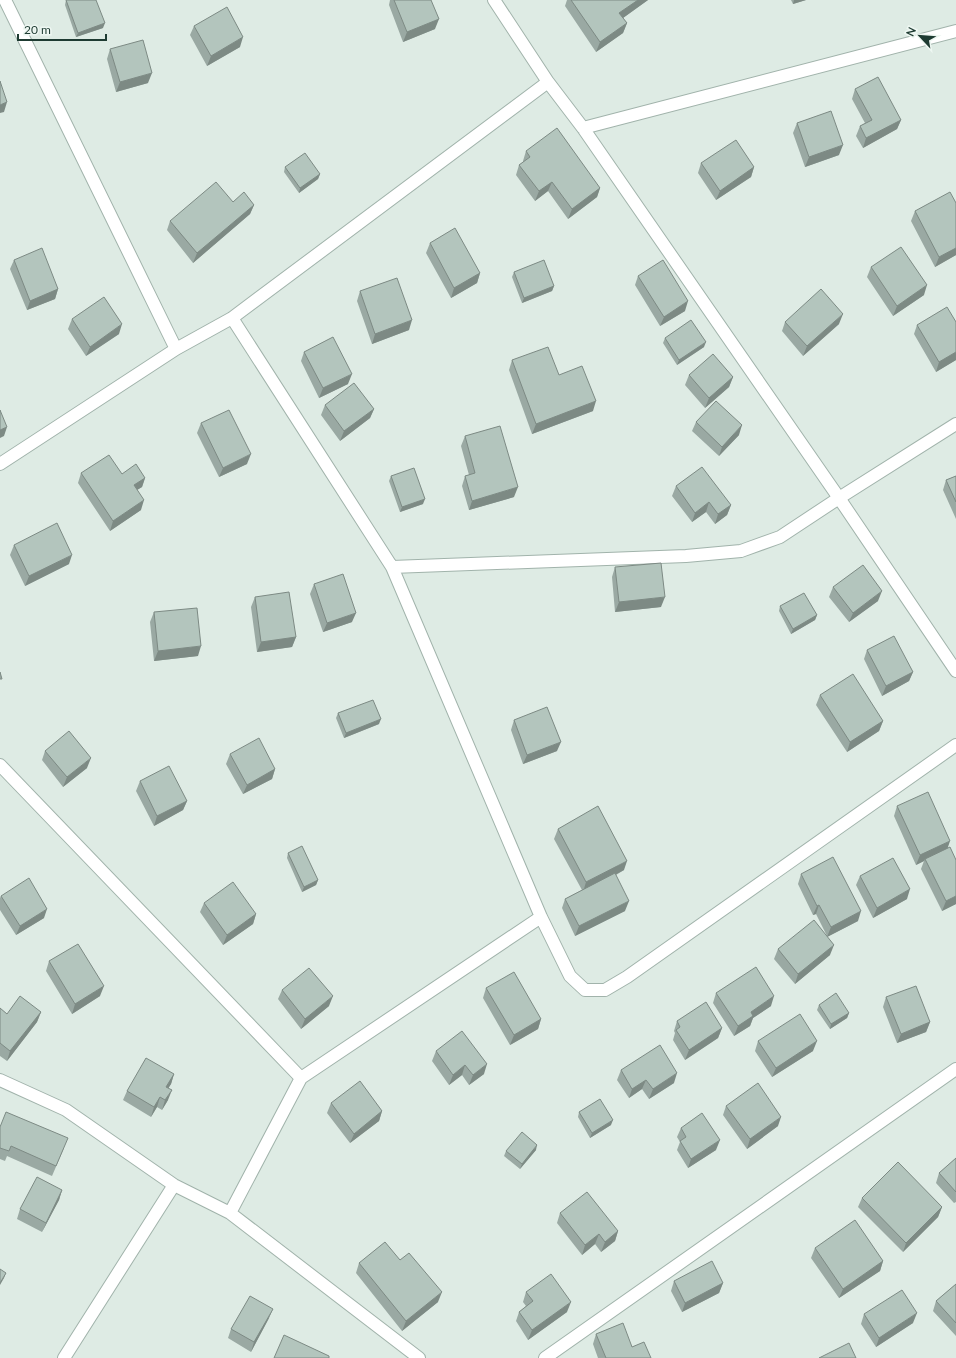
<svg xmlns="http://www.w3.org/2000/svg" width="956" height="1358" font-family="Lato,sans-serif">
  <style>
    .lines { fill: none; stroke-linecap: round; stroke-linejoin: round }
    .street-casing { stroke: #a1b3ab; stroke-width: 14 }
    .street { stroke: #fff; stroke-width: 12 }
    .wall { fill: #9aa9a3 }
    .shaded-wall { fill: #7d8a84 }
    .building { fill: #b3c5bd; stroke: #7d8a84 }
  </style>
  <rect width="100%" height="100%" fill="#deebe4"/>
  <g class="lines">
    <g class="street-casing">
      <path id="street" d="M5,0L176,349
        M494,0L548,82L583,128L839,498L956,671
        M583,128L956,31
        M232,318L392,567L541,917L570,976L585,990H605L627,977L956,745
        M0,464L176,349L232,318L548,82
        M392,567L686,556L741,551L780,537L839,498L956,424
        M0,765L301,1078
        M0,1080L66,1110L174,1185L230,1213L419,1358
        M230,1213L301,1078L541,917
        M64,1358L174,1185
        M545,1358L956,1069"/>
    </g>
    <use href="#street" class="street"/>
  </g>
  <path class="wall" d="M66,0L103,28L76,37L65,5Z
    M390,0H431L435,29L403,42L389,5Z
    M567,0H648L623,18L627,23L623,33L596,52L565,6Z
    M791,0H806L793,4Z
    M194,26L240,47L207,66L190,35Z
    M110,49L148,83L116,92L107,59Z
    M855,89L901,120L897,129L863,148L856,136L860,126L865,123L852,99Z
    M797,123L839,155L805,167L793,133Z
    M526,151L600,188L597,197L568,219L548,191L535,201L516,175L519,165L523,162V161Z
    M701,163L754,167L751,177L716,200L698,173Z
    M285,167L320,174L318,179L299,193L284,172Z
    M233,202L254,205L250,214L193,263L167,230L170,221Z
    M956,203V255L935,267L911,221L915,211Z
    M430,243L480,273L477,283L451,298L426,253Z
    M14,260L58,289L55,299L27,310L10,269Z
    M871,267L924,295L893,316L867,277Z
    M514,272L554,286L552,291L522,303L512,277Z
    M638,276L685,311L660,326L635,285Z
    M360,291L409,330L372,344L357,301Z
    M72,319L119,334L86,356L68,329Z
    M785,322L839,324L803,356L782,331Z
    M956,322V360L936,372L914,334L917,325Z
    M665,338L704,347L677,365L663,343Z
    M304,352L348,384L319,398L301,361Z
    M512,360L559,375L593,411L532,434L509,370Z
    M689,375L733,377L729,387L705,408L685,385Z
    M325,405L374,409L370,418L340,441L321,415Z
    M696,422L739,435L719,456L692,431Z
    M201,423L247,464L219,477L197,433Z
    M465,436L514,497L469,510L462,486L465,476L469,475L461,446Z
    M81,473L122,474L145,478L142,487L137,490L141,510L110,531L78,483Z
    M391,476L423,504L400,512L389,481Z
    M956,476V519L943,490L946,480Z
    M676,486L731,505L727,515L715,524L706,512L692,522L672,496Z
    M14,545L69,564L25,586L10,555Z
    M615,567L661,607L615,612L612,577Z
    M314,584L352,622L323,632L310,594Z
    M833,587L878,601L849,622L829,597Z
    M255,597L296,637L292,647L257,652L251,607Z
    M780,606L817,615L815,620L791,634L779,611Z
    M154,612L198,656L154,661L150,622Z
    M867,650L913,672L909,681L882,696L864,659Z
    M820,695L883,721L879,731L847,752L816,705Z
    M338,713L379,724L344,738L336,718Z
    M514,720L557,751L523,764L511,730Z
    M45,751L87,768L63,787L42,760Z
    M230,754L275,769L272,779L243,794L226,764Z
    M140,781L187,801L183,810L154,826L136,791Z
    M897,806L948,848L956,860V904L942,911L921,869L924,861L916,865L894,816Z
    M558,829L624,870L616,875L625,911L575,936L562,908L565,899L582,890L554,839Z
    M288,853L318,880L316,885L302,892L287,858Z
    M801,874L858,921L827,937L830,955L795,984L774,959L778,949L827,936L816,914L813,915L798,884Z
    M860,876L907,899L873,918L856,885Z
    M1,896L44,918L16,935L0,910V898Z
    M204,903L256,914L253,924L223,945L200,912Z
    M49,961L100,996L72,1014L46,971Z
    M486,988L541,1019L538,1029L510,1045L483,998Z
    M282,990L329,1006L301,1029L278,999Z
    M716,993L771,1006L753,1018L750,1026L734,1036L713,1003Z
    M886,997L930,1022L926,1032L897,1043L883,1007Z
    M819,1005L849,1013L847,1018L830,1029L817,1010Z
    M0,1008L7,1014L41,1012L37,1022L7,1061L0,1056Z
    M677,1021L722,1028L718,1038L685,1060L673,1040L675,1033L674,1031Z
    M758,1041L813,1051L772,1077L755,1051Z
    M436,1051L484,1074L469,1085L462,1075L449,1085L432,1061Z
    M621,1070L674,1083L649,1099L642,1089L629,1098L617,1080Z
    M174,1074L171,1084L168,1088V1100L162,1110L157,1107L151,1117L123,1100L127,1091Z
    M331,1103L382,1111L379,1121L350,1143L327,1113Z
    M726,1106L778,1126L747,1149L723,1115Z
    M579,1112L611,1125L590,1138L578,1117Z
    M0,1127L64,1148L52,1176L7,1156L5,1161L0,1159Z
    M681,1128L716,1150L688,1168L677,1150L680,1142L677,1137Z
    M536,1150L520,1169L504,1156L506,1151Z
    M956,1158V1202L954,1203L936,1183L939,1173Z
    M62,1190L59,1200L42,1232L17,1219L20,1209Z
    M862,1198L942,1207L938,1217L903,1252L858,1207Z
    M560,1213L618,1231L615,1241L601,1252L595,1244L582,1255L557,1223Z
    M815,1248L883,1261L880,1271L839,1298L811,1258Z
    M400,1260L438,1302L402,1331L356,1273L359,1263Z
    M674,1281L723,1283L719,1293L682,1312L671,1291Z
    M956,1284V1336L933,1311L936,1301Z
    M526,1292L567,1312L528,1340L516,1321L519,1312L526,1306L523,1302Z
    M864,1314L913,1323L876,1347L861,1324Z
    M269,1318L251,1352L228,1338L231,1329Z
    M596,1334L632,1347L651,1358H598L593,1344Z"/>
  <path class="shaded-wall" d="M638,0H648L616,23L619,13Z
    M794,0H806L793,4Z
    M439,19L435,29L403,42L407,32Z
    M105,23L103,28L76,37L78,33Z
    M627,23L623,33L596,52L600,42Z
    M243,37L240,47L207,66L211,56Z
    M152,73L148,83L116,92L120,82Z
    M7,102L4,112L0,113V105Z
    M901,120L897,129L863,148L866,138Z
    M843,145L839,155L805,167L809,157Z
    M754,167L751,177L716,200L720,191Z
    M320,174L318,179L299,193L300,188Z
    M552,182L548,191L535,201L539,191Z
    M600,188L597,197L568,219L572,209Z
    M254,205L250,214L193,263L197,253Z
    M956,248V255L935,267L939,257Z
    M480,273L477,283L451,298L454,288Z
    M927,285L924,295L893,316L897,306Z
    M554,286L552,291L522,303L524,298Z
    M58,289L55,299L27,310L30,301Z
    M688,301L685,311L660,326L664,317Z
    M843,314L839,324L803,356L807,346Z
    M412,320L409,330L372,344L375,334Z
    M122,324L119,334L86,356L90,347Z
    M706,342L704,347L677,365L679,360Z
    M956,352V360L936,372L939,362Z
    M352,374L348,384L319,398L323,388Z
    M733,377L729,387L705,408L709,398Z
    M596,401L593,411L532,434L536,424Z
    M374,409L370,418L340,441L344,431Z
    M742,425L739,435L719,456L722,447Z
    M7,427L4,436L0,438V430Z
    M251,454L247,464L219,477L223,468Z
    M145,478L142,487L130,494L134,485Z
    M518,487L514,497L469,510L472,501Z
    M425,499L423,504L400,512L402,507Z
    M144,500L141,510L110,531L113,521Z
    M709,502L706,512L692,522L695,513Z
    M731,505L727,515L715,524L718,514Z
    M72,555L69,564L25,586L29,576Z
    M882,591L878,601L849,622L853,613Z
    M665,597L661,607L615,612L619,602Z
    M356,613L352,622L323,632L327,623Z
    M817,615L815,620L791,634L793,629Z
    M296,637L292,647L257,652L261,642Z
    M201,646L198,656L154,661L158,651Z
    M913,672L909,681L882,696L886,686Z
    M381,719L379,724L344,738L346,733Z
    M883,721L879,731L847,752L850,742Z
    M561,742L557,751L523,764L527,755Z
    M91,758L87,768L63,787L67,777Z
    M275,769L272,779L243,794L247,785Z
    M187,801L183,810L154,826L157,816Z
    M950,841L947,850L925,859L924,861L916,865L920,855Z
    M627,861L624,870L583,892L586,882Z
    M318,880L316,885L302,892L304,887Z
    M910,889L907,899L873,918L877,908Z
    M956,896V904L942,911L946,901Z
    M629,901L625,911L575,936L579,926Z
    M819,905L816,914L813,915L817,906Z
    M47,909L44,918L16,935L20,926Z
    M861,911L858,921L827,937L831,927Z
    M256,914L253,924L223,945L227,935Z
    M834,945L830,955L795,984L798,974Z
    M104,986L100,996L72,1014L75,1004Z
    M333,996L329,1006L301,1029L305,1019Z
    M774,996L771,1006L753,1018L750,1026L734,1036L738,1026L751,1012Z
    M41,1012L37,1022L7,1061L10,1051Z
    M849,1013L847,1018L830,1029L831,1024Z
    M541,1019L538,1029L510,1045L514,1035Z
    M930,1022L926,1032L897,1043L901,1034Z
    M722,1028L718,1038L685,1060L689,1050Z
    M817,1041L813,1051L772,1077L776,1068Z
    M487,1064L484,1074L469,1085L473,1075Z
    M465,1065L462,1075L449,1085L453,1075Z
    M677,1073L674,1083L649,1099L653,1089Z
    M174,1074L171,1084L163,1097L166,1087Z
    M646,1080L642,1089L629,1098L632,1089Z
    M172,1090L168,1100L162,1110L165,1100Z
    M160,1097L157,1107L151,1117L154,1107Z
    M382,1111L379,1121L350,1143L354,1134Z
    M781,1117L778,1126L747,1149L750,1139Z
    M613,1120L611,1125L590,1138L592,1133Z
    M720,1140L716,1150L688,1168L691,1159Z
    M537,1145L536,1150L520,1169L522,1164Z
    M62,1190L59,1200L42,1232L46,1223Z
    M942,1207L938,1217L903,1252L906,1243Z
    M618,1231L615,1241L601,1252L605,1242Z
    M599,1234L595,1244L582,1255L585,1245Z
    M883,1261L880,1271L839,1298L843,1289Z
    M6,1273L4,1278L0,1285V1283Z
    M723,1283L719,1293L682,1312L685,1303Z
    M442,1292L438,1302L402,1331L406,1321Z
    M571,1302L567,1312L528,1340L532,1330Z
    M273,1309L269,1318L251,1352L254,1342Z
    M917,1313L913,1323L876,1347L879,1338Z"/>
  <path class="building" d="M66,0H96L105,23L78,33Z
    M394,0H431L439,19L407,32Z
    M571,0H638L619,13L627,23L600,42Z
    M227,7L243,37L211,56L194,26Z
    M143,40L152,73L120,82L110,49Z
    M878,77L901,120L866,138L860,126L872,120L855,89Z
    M0,81L7,102L0,105Z
    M831,111L843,145L809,157L797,123Z
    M557,128L600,188L572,209L552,182L539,191L519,165L530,157L526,151Z
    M736,140L754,167L720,191L701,163Z
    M305,153L320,174L300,188L285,167Z
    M216,182L233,202L244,192L254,205L197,253L170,221Z
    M950,192L956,203V248L939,257L915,211Z
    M455,228L480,273L454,288L430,243Z
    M901,247L927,285L897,306L871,267Z
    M42,248L58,289L30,301L14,260Z
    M544,260L554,286L524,298L514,272Z
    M663,260L688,301L664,317L638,276Z
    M397,278L412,320L375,334L360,291Z
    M821,289L843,314L807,346L785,322Z
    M104,297L122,324L90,347L72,319Z
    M947,307L956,322V352L939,362L917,325Z
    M691,320L706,342L679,360L665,338Z
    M333,337L352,374L323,388L304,352Z
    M548,347L559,375L582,366L596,401L536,424L512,360Z
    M713,354L733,377L709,398L689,375Z
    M354,383L374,409L344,431L325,405Z
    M716,401L742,425L722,447L696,422Z
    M0,410L7,427L0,430Z
    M229,410L251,454L223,468L201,423Z
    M500,426L518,487L472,501L465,476L475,473L465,436Z
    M109,455L122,474L136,464L145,478L134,485L144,500L113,521L81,473Z
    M702,467L731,505L718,514L709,502L695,513L676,486Z
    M414,468L425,499L402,507L391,476Z
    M956,476V502L946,480Z
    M57,523L72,555L29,576L14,545Z
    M661,563L665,597L619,602L615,567Z
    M863,565L882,591L853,613L833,587Z
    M343,574L356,613L327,623L314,584Z
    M289,592L296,637L261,642L255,597Z
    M804,593L817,615L793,629L780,606Z
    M197,608L201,646L158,651L154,612Z
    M894,636L913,672L886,686L867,650Z
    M0,672L2,679H0Z
    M853,674L883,721L850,742L820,695Z
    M373,700L381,719L346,733L338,713Z
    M547,707L561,742L527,755L514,720Z
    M69,731L91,758L67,777L45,751Z
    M259,738L275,769L247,785L230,754Z
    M169,766L187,801L157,816L140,781Z
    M928,792L950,841L920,855L897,806Z
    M598,806L627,861L586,882L558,829Z
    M302,846L318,880L304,887L288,853Z
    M950,847L956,860V896L946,901L925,859Z
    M833,857L861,911L831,927L819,905L817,906L801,874Z
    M893,858L910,889L877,908L860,876Z
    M615,873L629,901L579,926L565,899Z
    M29,878L47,909L20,926L1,896Z
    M233,882L256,914L227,935L204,903Z
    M814,920L834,945L798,974L778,949Z
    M78,944L104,986L75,1004L49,961Z
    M756,967L774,996L751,1012L753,1016L738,1026L716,993Z
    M309,968L333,996L305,1019L282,990Z
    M514,972L541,1019L514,1035L486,988Z
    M916,986L930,1022L901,1034L886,997Z
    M836,993L849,1013L831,1024L819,1005Z
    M20,996L41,1012L10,1051L0,1043V1008L7,1014Z
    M706,1002L722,1028L689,1050L676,1030L680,1027L677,1021Z
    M800,1014L817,1041L776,1068L758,1041Z
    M462,1031L487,1064L473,1075L465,1065L453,1075L436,1051Z
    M660,1045L677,1073L653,1089L646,1080L632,1089L621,1070Z
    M146,1058L174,1074L166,1087L172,1090L165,1100L160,1097L154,1107L127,1091Z
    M360,1081L382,1111L354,1134L331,1103Z
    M758,1083L781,1117L750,1139L726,1106Z
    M600,1099L613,1120L592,1133L579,1112Z
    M6,1112L68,1138L56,1166L11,1146L9,1151L0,1148V1127Z
    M702,1113L720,1140L691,1159L680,1141L686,1137L681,1128Z
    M522,1132L537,1145L522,1164L506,1151Z
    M956,1158V1192L939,1173Z
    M898,1162L942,1207L906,1243L862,1198Z
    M37,1177L62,1190L46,1223L20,1209Z
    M587,1192L618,1231L605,1242L599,1234L585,1245L560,1213Z
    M855,1220L883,1261L843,1289L815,1248Z
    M385,1242L400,1260L409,1253L442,1292L406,1321L359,1263Z
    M712,1261L723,1283L685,1303L674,1281Z
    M0,1269L6,1273L0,1283Z
    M551,1274L571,1302L532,1330L519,1312L533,1301L526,1292Z
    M956,1284V1323L936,1301Z
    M902,1290L917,1313L879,1338L864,1314Z
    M250,1296L273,1309L254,1342L231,1329Z
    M623,1323L632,1347L644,1342L651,1358H606L596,1334Z
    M284,1335L329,1356V1358H274Z
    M849,1343L856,1358H819Z"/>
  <g transform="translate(920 36) rotate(296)" stroke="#eef7f2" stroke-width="3" paint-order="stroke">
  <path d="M0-3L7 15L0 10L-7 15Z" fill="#1e3b32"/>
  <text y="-6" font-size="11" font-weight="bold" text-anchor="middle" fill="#1e3b32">N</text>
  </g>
  <path d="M18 34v6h88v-6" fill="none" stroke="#1e3b32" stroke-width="2"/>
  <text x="24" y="34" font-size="12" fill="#1e3b32" stroke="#eef7f2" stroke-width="3" paint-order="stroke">20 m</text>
</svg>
